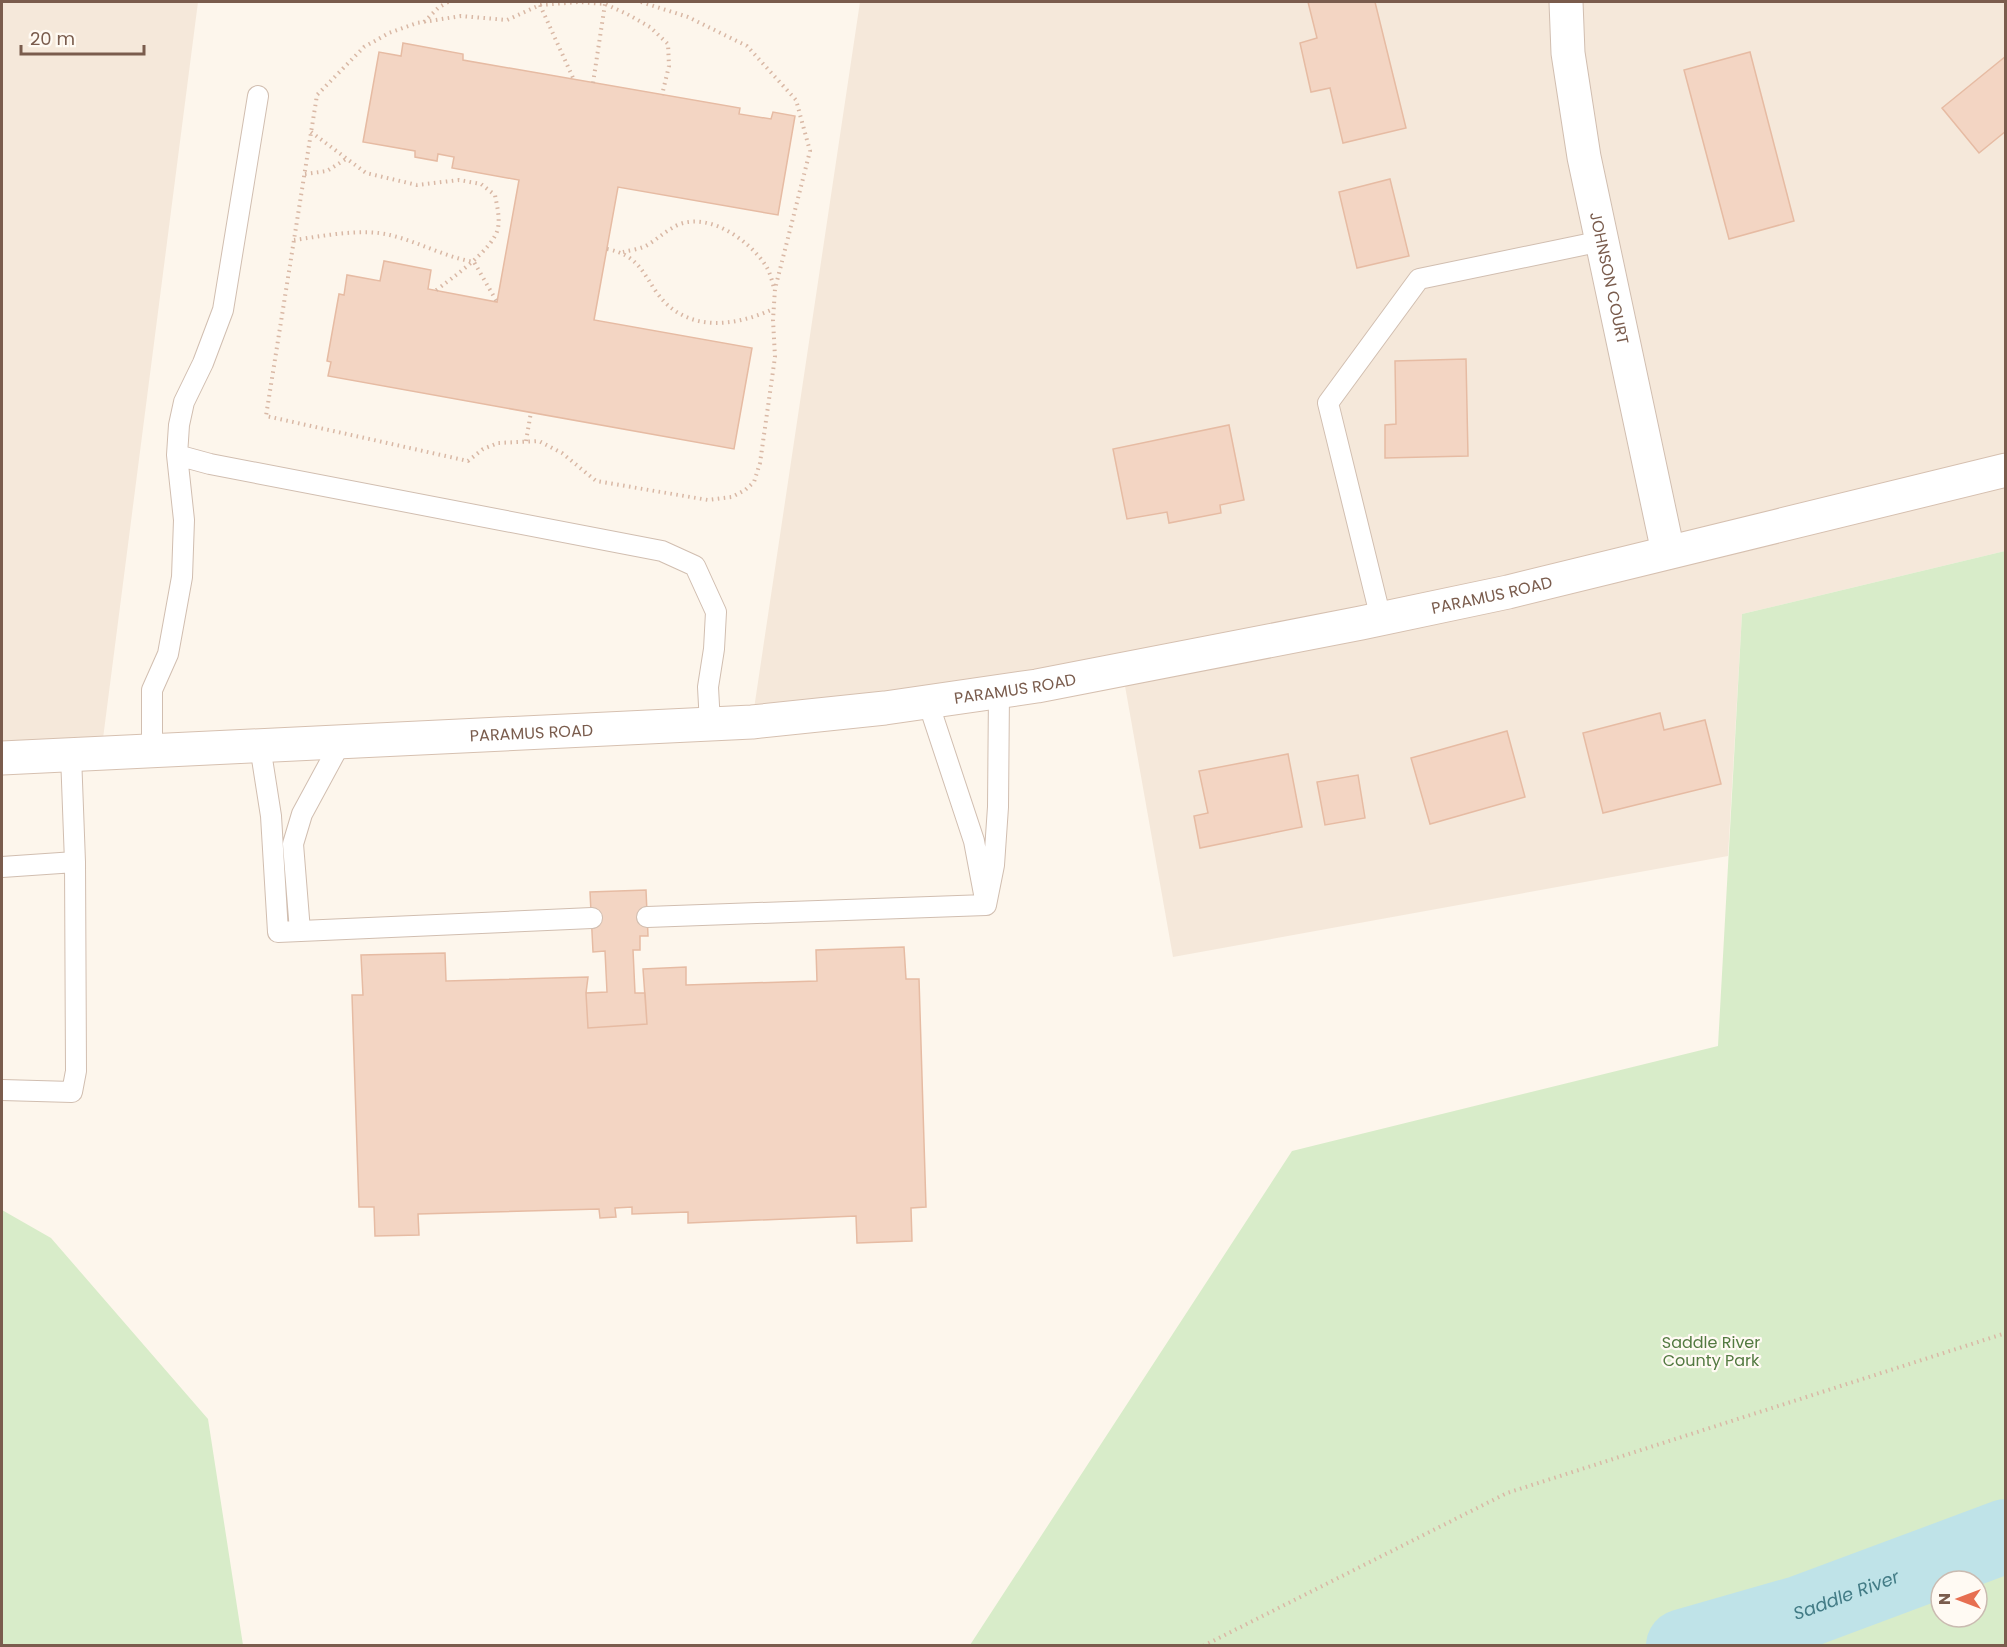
<svg xmlns="http://www.w3.org/2000/svg" width="2007" height="1647" font-family="Poppins,sans-serif">
  <style>
    .residential { fill: #f5e8da }
    .green { fill: #d8ecc9; fill-rule: evenodd }
    .lines { fill: none; stroke-linecap: round; stroke-linejoin: round }
    .river { stroke: #bfe3e8; stroke-width: 74 }
    .building { fill: #f3d5c3; stroke: #e6bba3; stroke-width: 1.5 }
    .lane-casing { stroke: #d1beb0; stroke-width: 22 }
    .street-casing { stroke: #d1beb0; stroke-width: 35 }
    .secondary-casing { stroke: #d6c0b0; stroke-width: 35 }
    .path { stroke: #d9b8a5; stroke-width: 4; stroke-dasharray: 1.5 4.5; stroke-linecap: butt }
    .lane { stroke: #fff; stroke-width: 20 }
    .street { stroke: #fff; stroke-width: 33 }
    .secondary { stroke: #fff; stroke-width: 33 }
    .labels { text-anchor: middle; stroke-width: 4.5; stroke-linejoin: round; paint-order: stroke }
    .street-label { font-size: 16px; fill: #7a5c4d; stroke: #fffaf3 }
    .park-label { font-size: 16px; fill: #537a41; stroke: #fffaf3 }
    .water-label { font-size: 18px; font-style: italic; fill: #437c86; stroke: #fffaf3 }
  </style>
  <rect width="100%" height="100%" fill="#fdf6ec"/>
  <path class="residential" d="M2,2H198L101,754L2,758Z
    M860,2H2005V551L1742,614L1728,856L1173,957L1122,669L752,722Z"/>
  <path class="green" d="M2005,551V1645H970L1292,1151L1718,1046L1742,614ZM1941,1581H1977V1617H1941Z
    M2,1210L51,1238L208,1419L243,1645H2Z"/>
  <g class="lines">
    <path class="river" id="s1" d="M1683,1646L1802,1612L2006,1536"/>
  </g>
  <path class="building" d="M1308,2H1375L1406,128L1343,143L1330,88L1311,92L1300,43L1317,38Z
    M403,43L463,54V60L740,108L739,114L771,119L773,112L795,116L778,215L618,187L594,320L752,348L734,449L328,376L331,362L327,361L339,294L344,295L347,275L380,281L384,261L431,270L428,289L497,302L519,180L452,168L454,157L438,154L437,161L415,157V151L363,142L379,52L401,56Z
    M1750,52L1794,221L1729,239L1684,70Z
    M2006,56V131L1979,153L1942,108Z
    M1390,179L1409,256L1357,268L1339,192Z
    M1466,359L1468,456L1385,458V425L1396,424L1395,361Z
    M1229,425L1244,500L1220,505L1221,513L1169,523L1167,512L1127,519L1113,449Z
    M1660,713L1664,730L1705,720L1721,784L1603,813L1583,733Z
    M1507,731L1525,797L1430,824L1411,758Z
    M1288,754L1302,827L1200,848L1194,816L1208,813L1199,771Z
    M1358,775L1365,818L1325,825L1317,782Z
    M646,890L648,936H640V950H633L635,993H645L647,1024L588,1028L586,993L607,992L605,951L593,952L590,892Z
    M904,947L906,979H919L926,1207L911,1208L912,1241L857,1243L856,1216L688,1223V1212L632,1214V1207L615,1208L616,1217L600,1218L599,1209L418,1214L419,1235L375,1236L374,1207H359L352,995H363L361,955L445,953L446,981L588,977L586,993L588,1028L647,1024L643,969L686,967V985L817,981L816,950Z"/>
  <g class="lines">
    <g class="lane-casing">
      <path id="lane" d="M177,455L210,464L662,551L695,566L716,612L714,649L708,687L710,724
        M1381,619L1328,403L1419,279L1602,241
        M928,702L974,841L984,894
        M260,746L271,816L278,932L592,918
        M152,751V690L168,654L182,577L184,520L177,455L179,425L184,402L203,363L223,310L258,96
        M2,867L75,862
        M986,905L994,865L998,807L999,692
        M647,917L986,905
        M300,931L293,844L302,814L341,742
        M2,1090L72,1092L76,1071L75,862L71,755"/>
    </g>
    <g class="street-casing">
      <g id="street">
        <path id="s2" d="M1566,2L1568,53L1584,157L1668,552"/>
      </g>
    </g>
    <g class="secondary-casing">
      <g id="secondary">
        <path id="s3" d="M2,758L752,722L885,708L1037,686L1361,623L1508,592L2006,470"/>
      </g>
    </g>
    <path class="path" d="M641,2L688,17L747,46L796,100L810,151L775,289L773,320L775,357L760,463L754,482L745,490L732,497L708,500L596,481L562,453L539,441L498,443L483,449L468,461L266,416L317,95L364,47L389,33L417,23L461,16L507,20L540,5L579,2L605,4L627,14L650,27L668,44L669,66L662,95
      M540,5L574,80
      M424,22L438,8L448,2
      M593,83L605,4
      M311,132L366,173L417,185L459,180L481,184L495,195C497,206 500,217 498,228C494,249 452,278 435,291
      M305,174L327,171L346,159
      M294,240C323,236 362,228 390,235C419,242 445,257 474,262L497,302
      M607,249C637,255 642,271 657,293C686,333 734,327 773,309
      M623,252C631,250 642,249 649,244C660,237 668,229 680,224C711,213 750,241 766,266C770,272 772,281 774,288
      M526,441L531,412
      M1203,1646L1507,1493L2006,1333"/>
    <use href="#lane" class="lane"/>
    <use href="#street" class="street"/>
    <use href="#secondary" class="secondary"/>
  </g>
  <g class="labels">
    <g class="street-label">
      <text dy="6" stroke="none"><textPath href="#s2" startOffset="280">JOHNSON COURT</textPath></text>
      <text dy="6" stroke="none"><textPath href="#s3" startOffset="1502">PARAMUS ROAD</textPath></text>
      <text dy="6" stroke="none"><textPath href="#s3" startOffset="1016">PARAMUS ROAD</textPath></text>
      <text dy="6" stroke="none"><textPath href="#s3" startOffset="530">PARAMUS ROAD</textPath></text>
    </g>
    <g class="park-label">
      <text x="1711" y="1348">Saddle River<tspan x="1711" dy="18">County Park</tspan></text>
    </g>
    <g class="water-label">
      <text dy="6" stroke="none"><textPath href="#s1" startOffset="171">Saddle River</textPath></text>
    </g>
  </g>
  <rect width="2007" height="1647" fill="none" stroke="#7a5c4d" stroke-width="6"/>
  <g transform="translate(1959 1599) rotate(270)"><circle r="28" fill="#fffaf3" stroke="#cabbb1" stroke-width="1.5"/>
  <path d="M0-4.5L10 22L0 15L-10 22Z" fill="#e76f51"/>
  <text y="-9" font-size="16" font-weight="bold" text-anchor="middle" fill="#7a5c4d">N</text>
  </g>
  <path d="M21 45v9h123v-9" fill="none" stroke="#7a5c4d" stroke-width="3"/>
  <text x="30" y="45" font-size="18" fill="#7a5c4d" stroke="#fffaf3" stroke-width="4.5" paint-order="stroke">20 m</text>
</svg>
